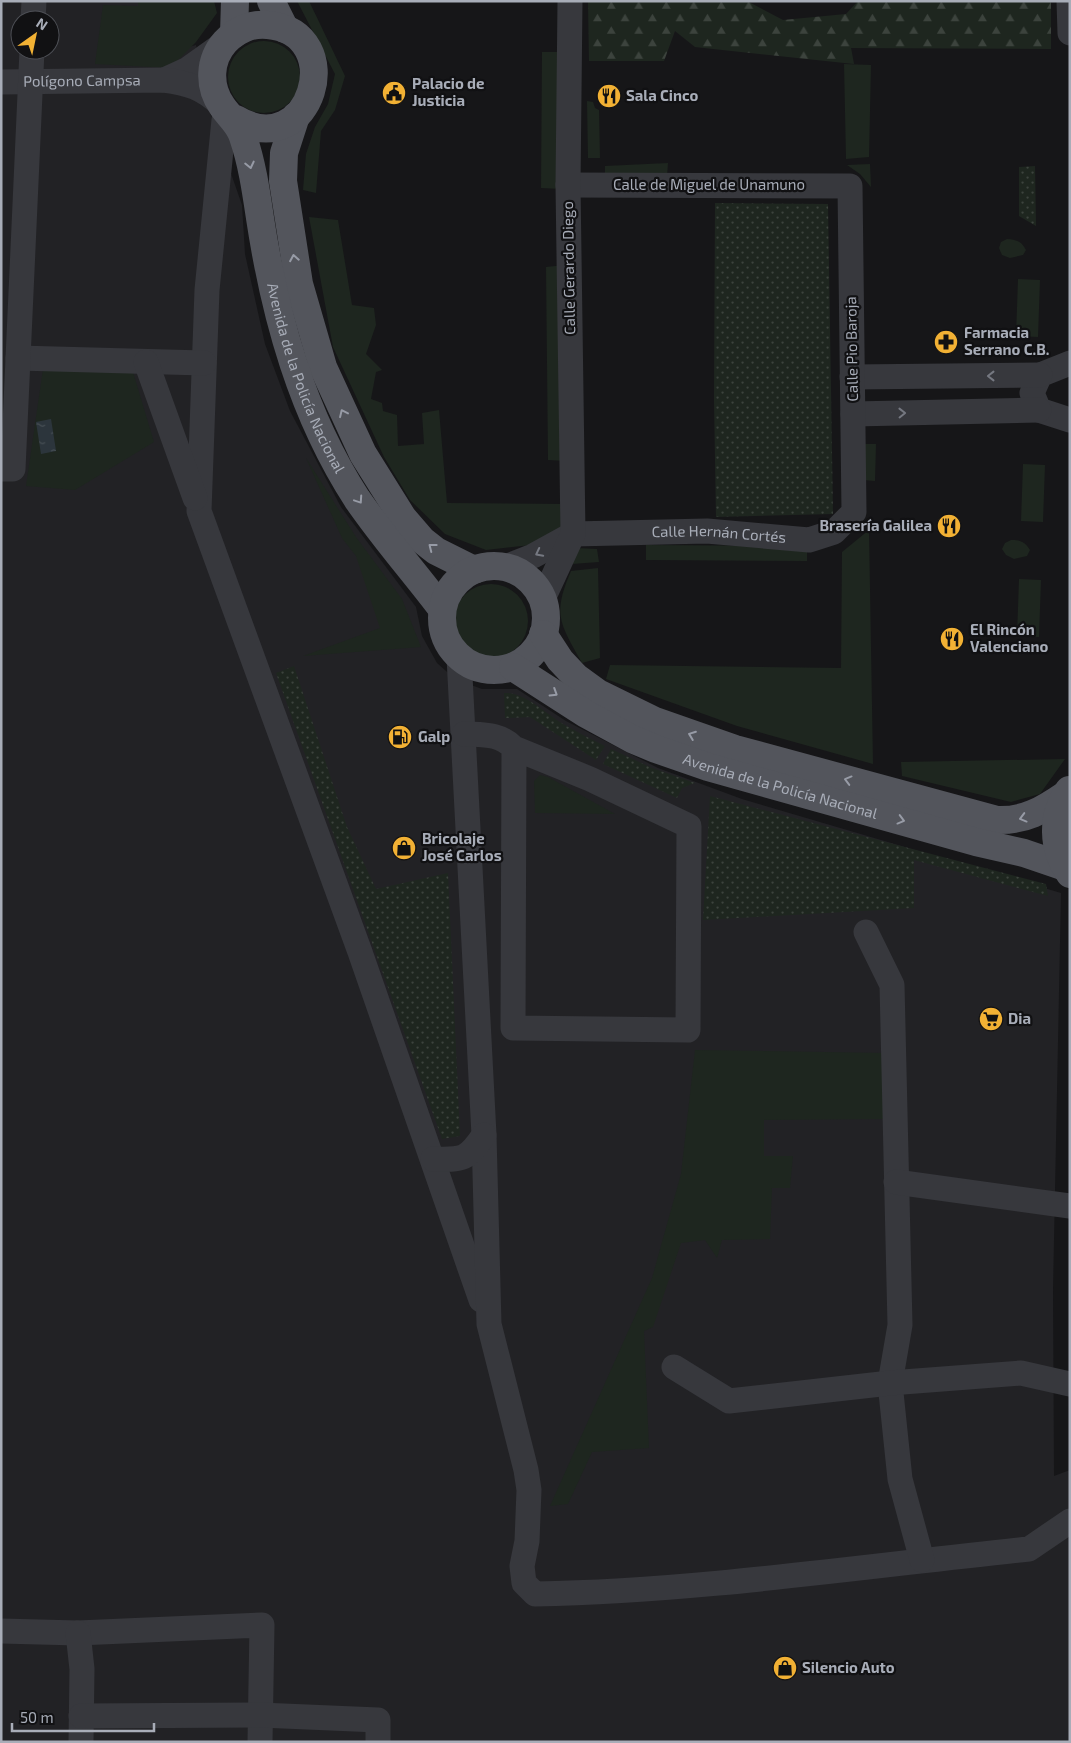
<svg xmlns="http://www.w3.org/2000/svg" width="1071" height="1743" font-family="'Exo 2',sans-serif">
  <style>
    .built { fill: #222225; fill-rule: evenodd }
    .grass { fill: url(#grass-dots) }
    .forest { fill: url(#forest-firs) }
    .garden { fill: #1e261f }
    .water { fill: url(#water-ripples) }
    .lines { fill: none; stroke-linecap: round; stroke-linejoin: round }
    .minor { stroke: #37383d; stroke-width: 25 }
    .major { stroke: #53555c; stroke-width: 28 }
    .oneway { stroke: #979ba6 }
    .oneway2 { stroke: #757881 }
    .labels { text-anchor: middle; stroke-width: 4.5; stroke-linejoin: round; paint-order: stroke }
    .street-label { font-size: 15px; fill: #a8adb8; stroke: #111113 }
    .poi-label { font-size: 15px; font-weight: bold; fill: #a8adb8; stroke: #111113; text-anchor: start }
  </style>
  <defs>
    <pattern id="grass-dots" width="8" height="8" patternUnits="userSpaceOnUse" patternTransform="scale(1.25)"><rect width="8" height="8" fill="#1e261f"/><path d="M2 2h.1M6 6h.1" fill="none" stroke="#3c433d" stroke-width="1.8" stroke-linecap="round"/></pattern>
    <pattern id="forest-firs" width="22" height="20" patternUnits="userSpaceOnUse" patternTransform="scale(1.25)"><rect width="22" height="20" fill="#1e261f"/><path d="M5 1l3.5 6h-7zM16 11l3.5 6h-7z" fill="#3c433d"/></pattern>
    <pattern id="water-ripples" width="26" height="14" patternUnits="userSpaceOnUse" patternTransform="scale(1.25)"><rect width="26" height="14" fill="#2c353c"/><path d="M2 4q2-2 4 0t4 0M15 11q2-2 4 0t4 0" fill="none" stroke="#485056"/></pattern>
  </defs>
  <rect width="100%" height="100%" fill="#161618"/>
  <path class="built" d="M1,1H149L148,58L196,45L210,113L242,205L245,254L265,344L290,411L341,507L416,607L422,636L437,663L455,679L482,689H517L566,721L658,768L742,799L1061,893L1053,1290L1054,1476L1070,1470V1742H1ZM20,20H50V50H20Z"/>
  <path class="grass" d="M1035,166L1036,226L1019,216V167Z
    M715,203L828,204L833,514L716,517L714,400Z
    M294,666L347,827L376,889L448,873L460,1136L442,1139L276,673Z
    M504,693C525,692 546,714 563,724C577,732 591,739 605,746L596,760L530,717L505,718Z
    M611,749L652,768L695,783L682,788L677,798L603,764Z
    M710,796L1046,884L1048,896L914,860V908L703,920Z"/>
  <path class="forest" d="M588,1H747L783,20L846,14L858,1H1051V49L851,48L854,64L695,47L675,31L664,61H589Z"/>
  <path class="garden" d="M138,1H214L217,13L196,42L170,68L95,64L103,5L138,6Z
    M297,1H309L345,76L335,110L321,131L316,193L303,190L306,154L315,127L328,104L335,74Z
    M228 77a36 36 0 1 1 72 0a36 36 0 1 1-72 0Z
    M542,52H563L561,189L541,188Z
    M844,64L871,65L869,157L846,159Z
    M587,101L593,102L595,108L599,110L600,158H588Z
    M668,163L667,177L605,179V166Z
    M870,164L871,187L860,174L847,165Z
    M309,217L338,220L352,305L374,308L376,325L366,354L382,370L376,372L371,399L382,403L383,411L397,415L398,446L424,444L422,413L439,410L447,503L565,504L564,532L531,545L486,550L445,534L410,500L384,457L333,347Z
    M1007,239C1017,240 1021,241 1026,250L1023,255L1010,258L1002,255L999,248L1001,242Z
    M565,265L566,461L548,460L546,267Z
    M1018,279L1040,280L1038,337L1016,336Z
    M43,369L133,372L154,442L75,490L26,486Z
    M864,444H876L875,481L864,480Z
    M306,458L356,537L402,599L421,647L303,656L380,628L356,556L342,538Z
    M1023,464L1045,465L1043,522L1021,521Z
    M869,530L873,764L737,726L606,679L610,665L841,668L842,552Z
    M1011,540C1021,540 1025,542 1030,550L1027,556L1014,559L1006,555L1002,549L1005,543Z
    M646,545L807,546V561L646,560Z
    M577,548L597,549L599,562L572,564Z
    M598,568L600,658L582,663C560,623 552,615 571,571Z
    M1019,579L1041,580L1039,637L1017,636Z
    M454 621a37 37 0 1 1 74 0a37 37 0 1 1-74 0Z
    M1065,759L1040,794L1011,802L902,776L901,762Z
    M540,775L548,777L615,814L535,813L534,781Z
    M695,1050L887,1053L883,1119L764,1120V1156H793L790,1188H772L770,1239L722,1240L717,1258L705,1240L681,1243L653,1327L644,1331L649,1448L592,1452L568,1504L550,1506L652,1278L681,1174Z"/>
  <path class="water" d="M51,419L56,451L41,454L36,422Z"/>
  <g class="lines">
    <g class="minor">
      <path d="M1069,1L1070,33"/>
      <path d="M33,20L34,1"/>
      <path d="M164,80L188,69L223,44"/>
      <path id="s1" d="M1,82L164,80C188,83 203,88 221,105"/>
      <path d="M225,110L207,290L199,511L360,952L481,1300"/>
      <path d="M18,358L204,363"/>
      <path d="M146,362L195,498"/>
      <path d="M1070,363L1040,375L1032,393L1039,410L1070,420"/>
      <path d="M852,377L1040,375"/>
      <path d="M853,414L1039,410"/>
      <path d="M1,469H13L32,50"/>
      <path id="s2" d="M503,568L533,556L573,534L707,531L809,540L834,532L854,512L850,186L568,185"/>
      <path d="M542,601L573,534L568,185L570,1"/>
      <path d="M459,657L484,1135L489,1324L526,1470L529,1490L527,1541L522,1566L524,1583L535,1594C698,1591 866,1566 1029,1549L1070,1521"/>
      <path d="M464,734C484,735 499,733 514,748L590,779L689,826L688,1030L513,1028L514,748"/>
      <path d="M866,932L892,985L900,1325L890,1383L900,1479L922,1560"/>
      <path d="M433,1159C463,1160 467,1160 484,1135"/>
      <path d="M896,1182L1070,1206"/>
      <path d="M674,1367L729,1401L890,1383L1021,1373L1070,1384"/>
      <path d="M1,1631L78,1633L262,1625L260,1742"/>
      <path d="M78,1633L82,1669L81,1742"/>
      <path d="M81,1716L260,1715L378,1720V1742"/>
    </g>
    <g class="major">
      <path d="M271,1L285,29"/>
      <path d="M234,34L235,1"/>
      <path d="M296,116L284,153L283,181L299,284L323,367L363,454L403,518L422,540L436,551L474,570"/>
      <path id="s3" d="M236,119C311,164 350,33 268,25C252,23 236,30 225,42C209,60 208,86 222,106C230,118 239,123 243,137C252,163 256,191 260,218C275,317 302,414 357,499C383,537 414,572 442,609"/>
      <circle cx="494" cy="618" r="52"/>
      <path d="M543,634L560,660L576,677L598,693L655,721L735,749L997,820C1025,821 1043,810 1065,795"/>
      <path id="s4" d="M513,667L586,714L632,739L656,749L708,767L976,842L1024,853L1065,867"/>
      <path d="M1069,790C1051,816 1052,848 1070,874"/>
    </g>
  </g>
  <defs><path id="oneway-chevron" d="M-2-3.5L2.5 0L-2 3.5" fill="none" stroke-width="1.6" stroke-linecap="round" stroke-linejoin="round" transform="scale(1.25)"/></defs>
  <g class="oneway">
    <use href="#oneway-chevron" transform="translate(250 165) rotate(77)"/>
    <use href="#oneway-chevron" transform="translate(294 258) rotate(-100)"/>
    <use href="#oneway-chevron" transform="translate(343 413) rotate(-115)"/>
    <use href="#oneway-chevron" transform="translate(359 500) rotate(56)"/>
    <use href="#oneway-chevron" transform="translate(432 547) rotate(-142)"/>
    <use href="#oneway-chevron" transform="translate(554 693) rotate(32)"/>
    <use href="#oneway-chevron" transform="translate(692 735) rotate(-159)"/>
    <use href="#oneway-chevron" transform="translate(848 780) rotate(-165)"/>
    <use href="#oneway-chevron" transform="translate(1023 818) rotate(165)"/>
    <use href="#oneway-chevron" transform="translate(901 820) rotate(15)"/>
  </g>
  <g class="oneway2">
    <use href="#oneway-chevron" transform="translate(991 376) rotate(180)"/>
    <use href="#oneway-chevron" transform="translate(902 413) rotate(-1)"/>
    <use href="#oneway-chevron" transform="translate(539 553) rotate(153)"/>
  </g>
  <defs>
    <g id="civic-disc" transform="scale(1.25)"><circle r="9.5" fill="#f2b134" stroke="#111113"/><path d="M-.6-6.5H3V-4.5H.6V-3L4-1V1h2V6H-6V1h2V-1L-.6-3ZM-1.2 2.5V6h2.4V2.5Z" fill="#111"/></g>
    <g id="restaurant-disc" transform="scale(1.25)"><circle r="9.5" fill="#f2b134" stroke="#111113"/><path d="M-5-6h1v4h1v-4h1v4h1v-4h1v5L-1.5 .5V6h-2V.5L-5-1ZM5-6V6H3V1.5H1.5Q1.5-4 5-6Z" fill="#111"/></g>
    <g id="pharmacy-disc" transform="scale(1.25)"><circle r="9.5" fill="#f2b134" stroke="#111113"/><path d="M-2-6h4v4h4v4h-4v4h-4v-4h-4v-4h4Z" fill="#111"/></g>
    <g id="fuel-disc" transform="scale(1.25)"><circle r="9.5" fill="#f2b134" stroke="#111113"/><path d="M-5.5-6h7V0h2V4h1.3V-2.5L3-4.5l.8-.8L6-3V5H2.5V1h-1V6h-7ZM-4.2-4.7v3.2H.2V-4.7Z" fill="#111"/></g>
    <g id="shop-disc" transform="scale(1.25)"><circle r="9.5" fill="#f2b134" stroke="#111113"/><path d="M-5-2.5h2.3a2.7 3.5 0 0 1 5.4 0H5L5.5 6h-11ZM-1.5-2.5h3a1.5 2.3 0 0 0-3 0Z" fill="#111"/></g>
    <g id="supermarket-disc" transform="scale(1.25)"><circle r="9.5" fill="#f2b134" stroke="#111113"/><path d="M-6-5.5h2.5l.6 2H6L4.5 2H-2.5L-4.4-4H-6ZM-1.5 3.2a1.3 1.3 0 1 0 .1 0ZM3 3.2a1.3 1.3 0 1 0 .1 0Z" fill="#111"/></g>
  </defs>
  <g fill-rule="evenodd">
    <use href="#civic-disc" x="394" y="93"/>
    <use href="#restaurant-disc" x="609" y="96"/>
    <use href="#pharmacy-disc" x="946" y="342"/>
    <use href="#restaurant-disc" x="949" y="526"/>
    <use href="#restaurant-disc" x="952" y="639"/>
    <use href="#fuel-disc" x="400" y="737"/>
    <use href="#shop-disc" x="404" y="848"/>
    <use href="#supermarket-disc" x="991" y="1019"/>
    <use href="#shop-disc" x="785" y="1668"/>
  </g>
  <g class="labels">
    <g class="street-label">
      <text dy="5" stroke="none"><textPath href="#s1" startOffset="81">Polígono Campsa</textPath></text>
      <text x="709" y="190">Calle de Miguel de Unamuno</text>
      <text transform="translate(569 268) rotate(-91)" y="5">Calle Gerardo Diego</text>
      <text transform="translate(852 349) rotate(-91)" y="5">Calle Pio Baroja</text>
      <text dy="5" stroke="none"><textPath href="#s3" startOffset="591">Avenida de la Policía Nacional</textPath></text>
      <text dy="5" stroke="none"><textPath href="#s2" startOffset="224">Calle Hernán Cortés</textPath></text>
      <text dy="5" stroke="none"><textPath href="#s4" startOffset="295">Avenida de la Policía Nacional</textPath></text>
    </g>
    <g class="poi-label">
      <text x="412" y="89">Palacio de<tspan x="412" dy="17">Justicia</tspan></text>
      <text x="626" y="101">Sala Cinco</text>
      <text x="964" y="338">Farmacia<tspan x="964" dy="17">Serrano C.B.</tspan></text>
      <text x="932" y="531" text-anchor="end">Brasería Galilea</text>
      <text x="970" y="635">El Rincón<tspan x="970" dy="17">Valenciano</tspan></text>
      <text x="418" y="742">Galp</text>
      <text x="422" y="844">Bricolaje<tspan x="422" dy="17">José Carlos</tspan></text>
      <text x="1008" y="1024">Dia</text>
      <text x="802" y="1673">Silencio Auto</text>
    </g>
  </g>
  <rect width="1071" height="1743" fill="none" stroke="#a8adb8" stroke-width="5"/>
  <g transform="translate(35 35) rotate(33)"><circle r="24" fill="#111113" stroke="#4d4f55"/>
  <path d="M0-4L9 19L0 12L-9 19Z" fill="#f2b134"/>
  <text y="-8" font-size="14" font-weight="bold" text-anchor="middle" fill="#a8adb8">N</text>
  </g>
  <path d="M12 1723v8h142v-8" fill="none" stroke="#a8adb8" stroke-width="2.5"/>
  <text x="20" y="1723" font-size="15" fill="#a8adb8" stroke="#111113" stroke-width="4" paint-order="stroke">50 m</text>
</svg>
